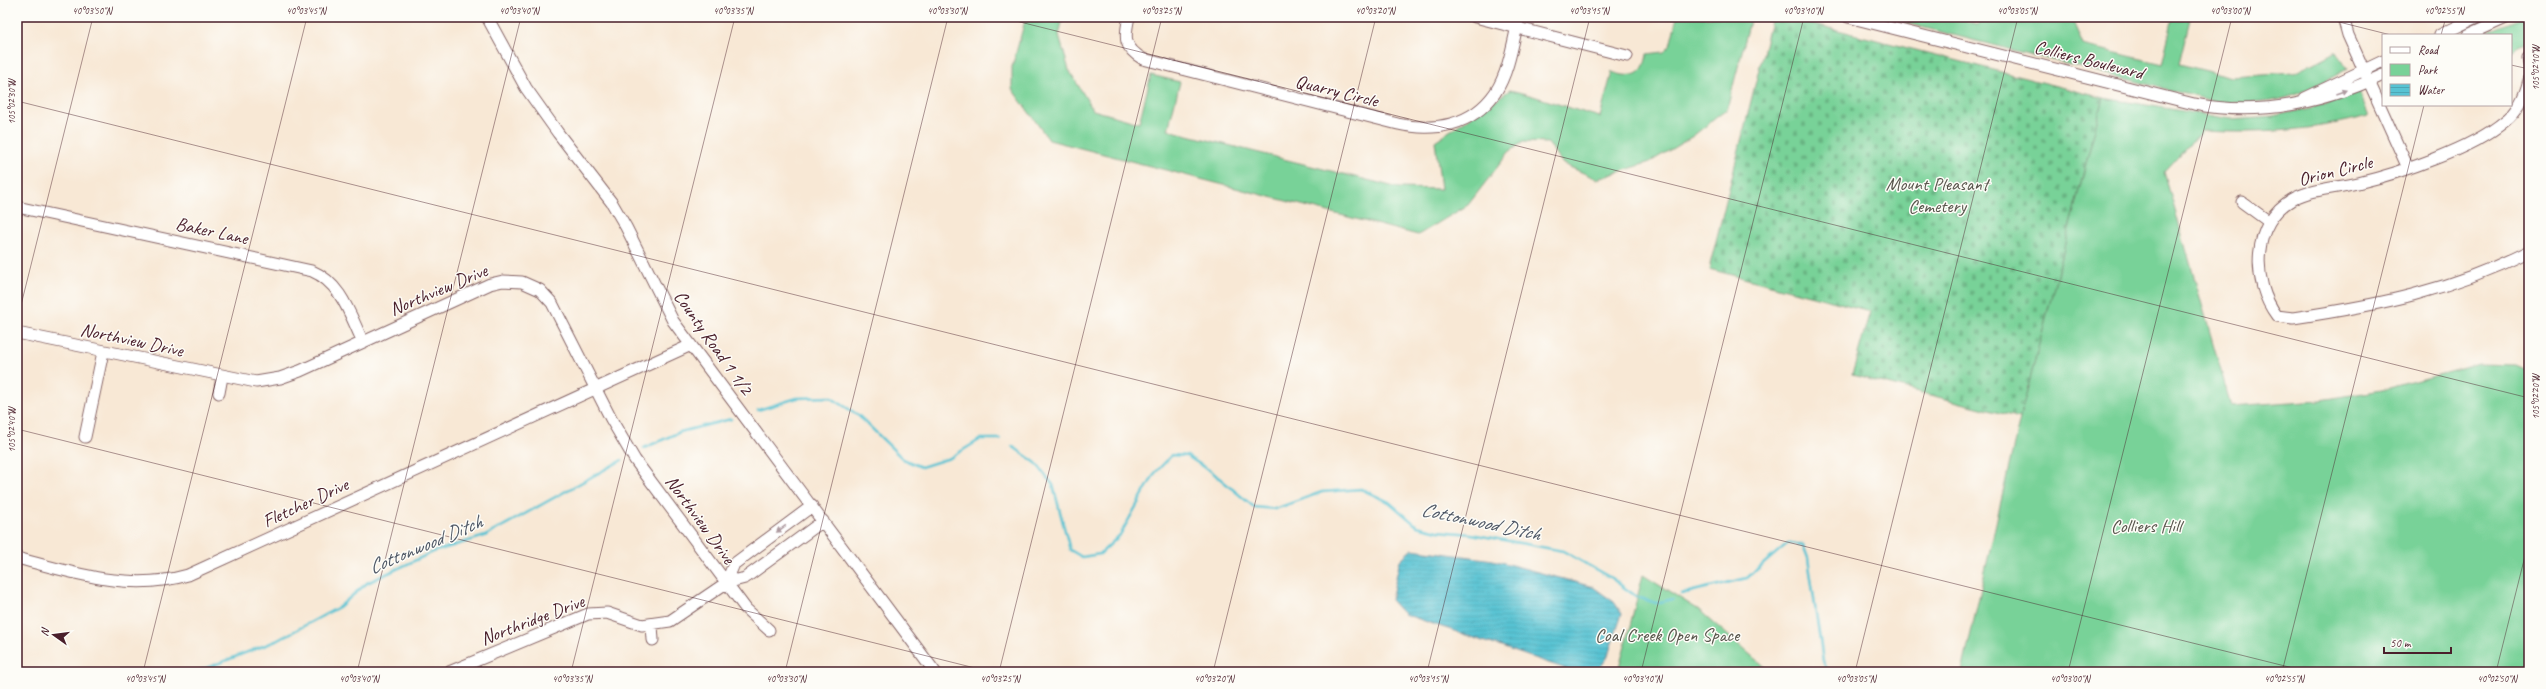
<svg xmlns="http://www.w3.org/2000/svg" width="2546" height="689" font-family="Caveat,sans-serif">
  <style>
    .cemetery { fill: url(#cemetery-stones); stroke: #617862 }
    .park { fill: #78d298; stroke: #617862 }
    .water { fill: url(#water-rules); stroke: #51717f }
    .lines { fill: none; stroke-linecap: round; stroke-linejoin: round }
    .stream { stroke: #58c3d3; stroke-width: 2.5 }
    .minor-casing { stroke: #876566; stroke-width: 13 }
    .minor { stroke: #fff; stroke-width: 11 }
    .oneway { fill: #ae9aa0 }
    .ticks { fill: none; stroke: #4a1f2b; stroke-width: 1; stroke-opacity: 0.45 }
    .labels { text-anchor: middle; stroke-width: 3; stroke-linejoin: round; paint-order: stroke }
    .street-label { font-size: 19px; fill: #4a1f2b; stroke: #fdfcf7 }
    .park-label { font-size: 19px; fill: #58554c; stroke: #fdfcf7 }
    .water-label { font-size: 20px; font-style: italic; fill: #4f5866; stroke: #fdfcf7 }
    .neatline { fill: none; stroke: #4a1f2b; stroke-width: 1.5 }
    .ticks-label { font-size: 10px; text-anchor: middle; fill: #4a1f2b }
  </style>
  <defs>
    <pattern id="cemetery-stones" width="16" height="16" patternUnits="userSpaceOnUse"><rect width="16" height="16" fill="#78d298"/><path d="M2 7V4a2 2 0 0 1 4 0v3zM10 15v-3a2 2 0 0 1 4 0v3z" fill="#69b483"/></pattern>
    <pattern id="water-rules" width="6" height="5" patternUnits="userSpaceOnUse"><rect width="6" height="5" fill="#58c3d3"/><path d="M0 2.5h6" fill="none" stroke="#4ea7b5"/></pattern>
  </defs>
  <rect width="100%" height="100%" fill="#fdfcf7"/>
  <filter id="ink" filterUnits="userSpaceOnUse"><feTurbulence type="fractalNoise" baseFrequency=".025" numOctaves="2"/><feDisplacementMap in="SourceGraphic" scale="8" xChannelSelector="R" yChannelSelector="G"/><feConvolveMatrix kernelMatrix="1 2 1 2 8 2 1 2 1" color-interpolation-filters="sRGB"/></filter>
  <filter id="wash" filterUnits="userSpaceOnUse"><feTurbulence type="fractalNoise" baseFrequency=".012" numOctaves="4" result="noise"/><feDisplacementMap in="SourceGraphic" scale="16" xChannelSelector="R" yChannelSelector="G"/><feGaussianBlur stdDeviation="0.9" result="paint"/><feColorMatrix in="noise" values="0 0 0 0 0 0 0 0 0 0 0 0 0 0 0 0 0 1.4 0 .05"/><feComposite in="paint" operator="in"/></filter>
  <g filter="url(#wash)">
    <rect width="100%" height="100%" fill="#f8e8d5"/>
    <path class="cemetery" d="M1772,17H1787L2103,98L2020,418L1852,375L1870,311L1709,269Z"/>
    <path class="park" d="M1026,17H1063L1059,36L1069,70L1093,110L1139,123L1151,75L1180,82L1168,130L1399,188L1441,189L1435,141L1510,90C1541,97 1570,109 1600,117L1612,72C1632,79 1644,76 1647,54L1664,52L1670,46L1677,17H1751L1727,109L1693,136L1650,162L1597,179L1563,164L1548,143L1523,142L1509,152L1468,205L1418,235L1049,140L1012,89V67Z
      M1882,17H1951L1978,24L1990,17H2071L2083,45L2162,64L2172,21L2190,19L2179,64L2231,77L2294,73L2337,51L2347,69C2295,99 2274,107 2213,101Z
      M2523,17H2529V43C2520,44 2514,47 2511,56V35H2480Z
      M2359,91L2369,116C2310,131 2263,134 2202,131L2164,172L2231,406L2321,400L2382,390L2479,364L2516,365L2529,371V672H1962L2020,418L2103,98L2231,119L2274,116L2318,106Z
      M1643,575L1699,610L1770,672H1618Z"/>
    <path class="water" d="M1412,549L1493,560L1593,587L1614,602L1622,614L1607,658L1599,669L1575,672L1404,614L1391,600L1400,560Z"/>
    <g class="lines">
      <path class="stream" d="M758,410L797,398L830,397L858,415L903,459L921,467L950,458L981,439H1000
        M1012,446L1036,463L1053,485L1070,550L1082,557L1100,554L1120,535L1155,473L1172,455L1187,456L1212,472L1254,507L1275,509L1322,492L1361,489L1389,502L1417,526L1438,531L1471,534L1563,551L1611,578L1637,597L1656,603L1673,599
        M644,448L680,432L731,419
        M1681,594L1747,578L1788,543L1803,545L1808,558L1823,661L1828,672
        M196,672L276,641L339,607L367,583L433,552L485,536L622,460"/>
    </g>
  </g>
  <g filter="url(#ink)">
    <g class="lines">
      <g class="minor-casing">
        <path id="minor" d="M487,17L526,88L558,133L612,203L626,227L673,321L935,672
          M1129,17C1124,38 1124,48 1143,59L1398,124C1434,132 1472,126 1495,93C1509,72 1513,42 1519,17
          M1475,17L1627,56
          M1848,17L2194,104C2260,117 2323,103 2383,75
          M2343,17L2348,35L2408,168
          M2440,35L2477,17
          M2468,35L2508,17
          M2528,58L2529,64
          M2529,80C2525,96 2518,111 2505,121C2472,149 2400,173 2358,183C2337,188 2311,189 2293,199C2251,222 2251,282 2277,316L2293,318C2380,305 2449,291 2529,251
          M2305,98L2383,61
          M2242,202L2268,221
          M17,207L312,271C341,283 350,315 363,342
          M17,333L256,382L280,378L300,371L490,284L503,281L522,282L540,290L552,303L611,419L635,460L746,609L769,630
          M219,393L222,377
          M85,437L103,352
          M17,558C74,573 129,592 188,575L691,345
          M726,583L734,564L812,506
          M652,625L653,640
          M449,672L588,614L607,613L642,625L670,621L726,583L745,578L823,521"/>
      </g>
      <use href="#minor" class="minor"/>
    </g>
    <defs><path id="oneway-solid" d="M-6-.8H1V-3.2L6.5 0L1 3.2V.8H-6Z"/></defs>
    <g class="oneway">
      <use href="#oneway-solid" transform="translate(2341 92) rotate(-20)"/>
      <use href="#oneway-solid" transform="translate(781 529) rotate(144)"/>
    </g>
  </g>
  <path class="ticks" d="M1000,17L2529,398M2319,17L2391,35M2441,35L2446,17M2511,65L2529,69M17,101L2309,672M17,321L93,17M17,429L991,672M143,672L307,17M357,672L521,17M571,672L735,17M785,672L948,17M999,672L1162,17M1213,672L1376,17M1427,672L1590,17M1641,672L1804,17M1855,672L2018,17M2068,672L2232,17M2282,672L2424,105M2496,672L2529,540"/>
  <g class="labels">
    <g class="street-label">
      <text transform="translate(2089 59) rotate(14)" y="7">Colliers Boulevard</text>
      <text transform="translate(1337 90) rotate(14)" y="7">Quarry Circle</text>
      <text transform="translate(2335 170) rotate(-14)" y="7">Orion Circle</text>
      <text transform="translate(212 230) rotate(12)" y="7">Baker Lane</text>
      <text transform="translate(438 289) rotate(-23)" y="7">Northview Drive</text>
      <text transform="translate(132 339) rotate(12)" y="7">Northview Drive</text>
      <text transform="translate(714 342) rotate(55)" y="7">County Road 1 1/2</text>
      <text transform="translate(305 502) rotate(-25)" y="7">Fletcher Drive</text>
      <text transform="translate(701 519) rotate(54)" y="7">Northview Drive</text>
      <text transform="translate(532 619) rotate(-21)" y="7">Northridge Drive</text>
    </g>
    <g class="park-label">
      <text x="1937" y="190">Mount Pleasant<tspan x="1937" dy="22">Cemetery</tspan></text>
      <text x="2146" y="532">Colliers Hill</text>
      <text x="1667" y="641">Coal Creek Open Space</text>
    </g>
    <g class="water-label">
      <text transform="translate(1481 521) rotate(12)" y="7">Cottonwood Ditch</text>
      <text transform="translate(425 544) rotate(-23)" y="7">Cottonwood Ditch</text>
    </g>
  </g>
  <rect width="2546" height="689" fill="none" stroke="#fdfcf7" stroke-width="44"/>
  <rect x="2382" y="34" width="130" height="72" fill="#fdfcf7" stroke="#b5a4a5"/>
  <rect x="2390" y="47" width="20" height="6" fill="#ffffff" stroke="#b5a4a5"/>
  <text x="2418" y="54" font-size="12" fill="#4a1f2b">Road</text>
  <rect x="2390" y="64" width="20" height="12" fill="#78d298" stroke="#b5a4a5"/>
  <text x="2418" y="74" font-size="12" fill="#4a1f2b">Park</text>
  <rect x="2390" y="84" width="20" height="12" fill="url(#water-rules)" stroke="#b5a4a5"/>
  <text x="2418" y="94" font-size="12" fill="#4a1f2b">Water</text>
  <g transform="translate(54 635) rotate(284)" stroke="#fdfcf7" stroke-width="3" paint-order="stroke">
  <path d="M0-3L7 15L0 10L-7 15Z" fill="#4a1f2b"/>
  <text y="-6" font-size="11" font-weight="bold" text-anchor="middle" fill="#4a1f2b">N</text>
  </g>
  <path d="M2384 647v6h67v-6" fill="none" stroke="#4a1f2b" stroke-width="2"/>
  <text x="2390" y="647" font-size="12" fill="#4a1f2b" stroke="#fdfcf7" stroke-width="3" paint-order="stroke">50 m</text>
  <rect x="22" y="22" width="2502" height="645" class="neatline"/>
  <g class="ticks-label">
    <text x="92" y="14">40°03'50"N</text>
    <text x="306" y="14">40°03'45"N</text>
    <text x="519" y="14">40°03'40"N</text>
    <text x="733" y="14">40°03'35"N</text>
    <text x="947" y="14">40°03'30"N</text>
    <text x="1161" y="14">40°03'25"N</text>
    <text x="1375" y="14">40°03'20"N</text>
    <text x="1589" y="14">40°03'15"N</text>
    <text x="1803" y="14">40°03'10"N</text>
    <text x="2017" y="14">40°03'05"N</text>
    <text x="2230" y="14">40°03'00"N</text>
    <text x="2444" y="14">40°02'55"N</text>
    <text transform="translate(2535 68) rotate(-90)" y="4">105°02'10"W</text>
    <text transform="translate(11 102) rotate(-90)" y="4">105°02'30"W</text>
    <text transform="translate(2535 397) rotate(-90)" y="4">105°02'20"W</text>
    <text transform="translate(11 430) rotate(-90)" y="4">105°02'40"W</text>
    <text x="145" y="682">40°03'45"N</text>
    <text x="359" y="682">40°03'40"N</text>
    <text x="572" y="682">40°03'35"N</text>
    <text x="786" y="682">40°03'30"N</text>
    <text x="1000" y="682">40°03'25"N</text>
    <text x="1214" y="682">40°03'20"N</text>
    <text x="1428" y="682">40°03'15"N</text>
    <text x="1642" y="682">40°03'10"N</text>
    <text x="1856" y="682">40°03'05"N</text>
    <text x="2070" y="682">40°03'00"N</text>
    <text x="2284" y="682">40°02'55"N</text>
    <text x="2497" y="682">40°02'50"N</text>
  </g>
</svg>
